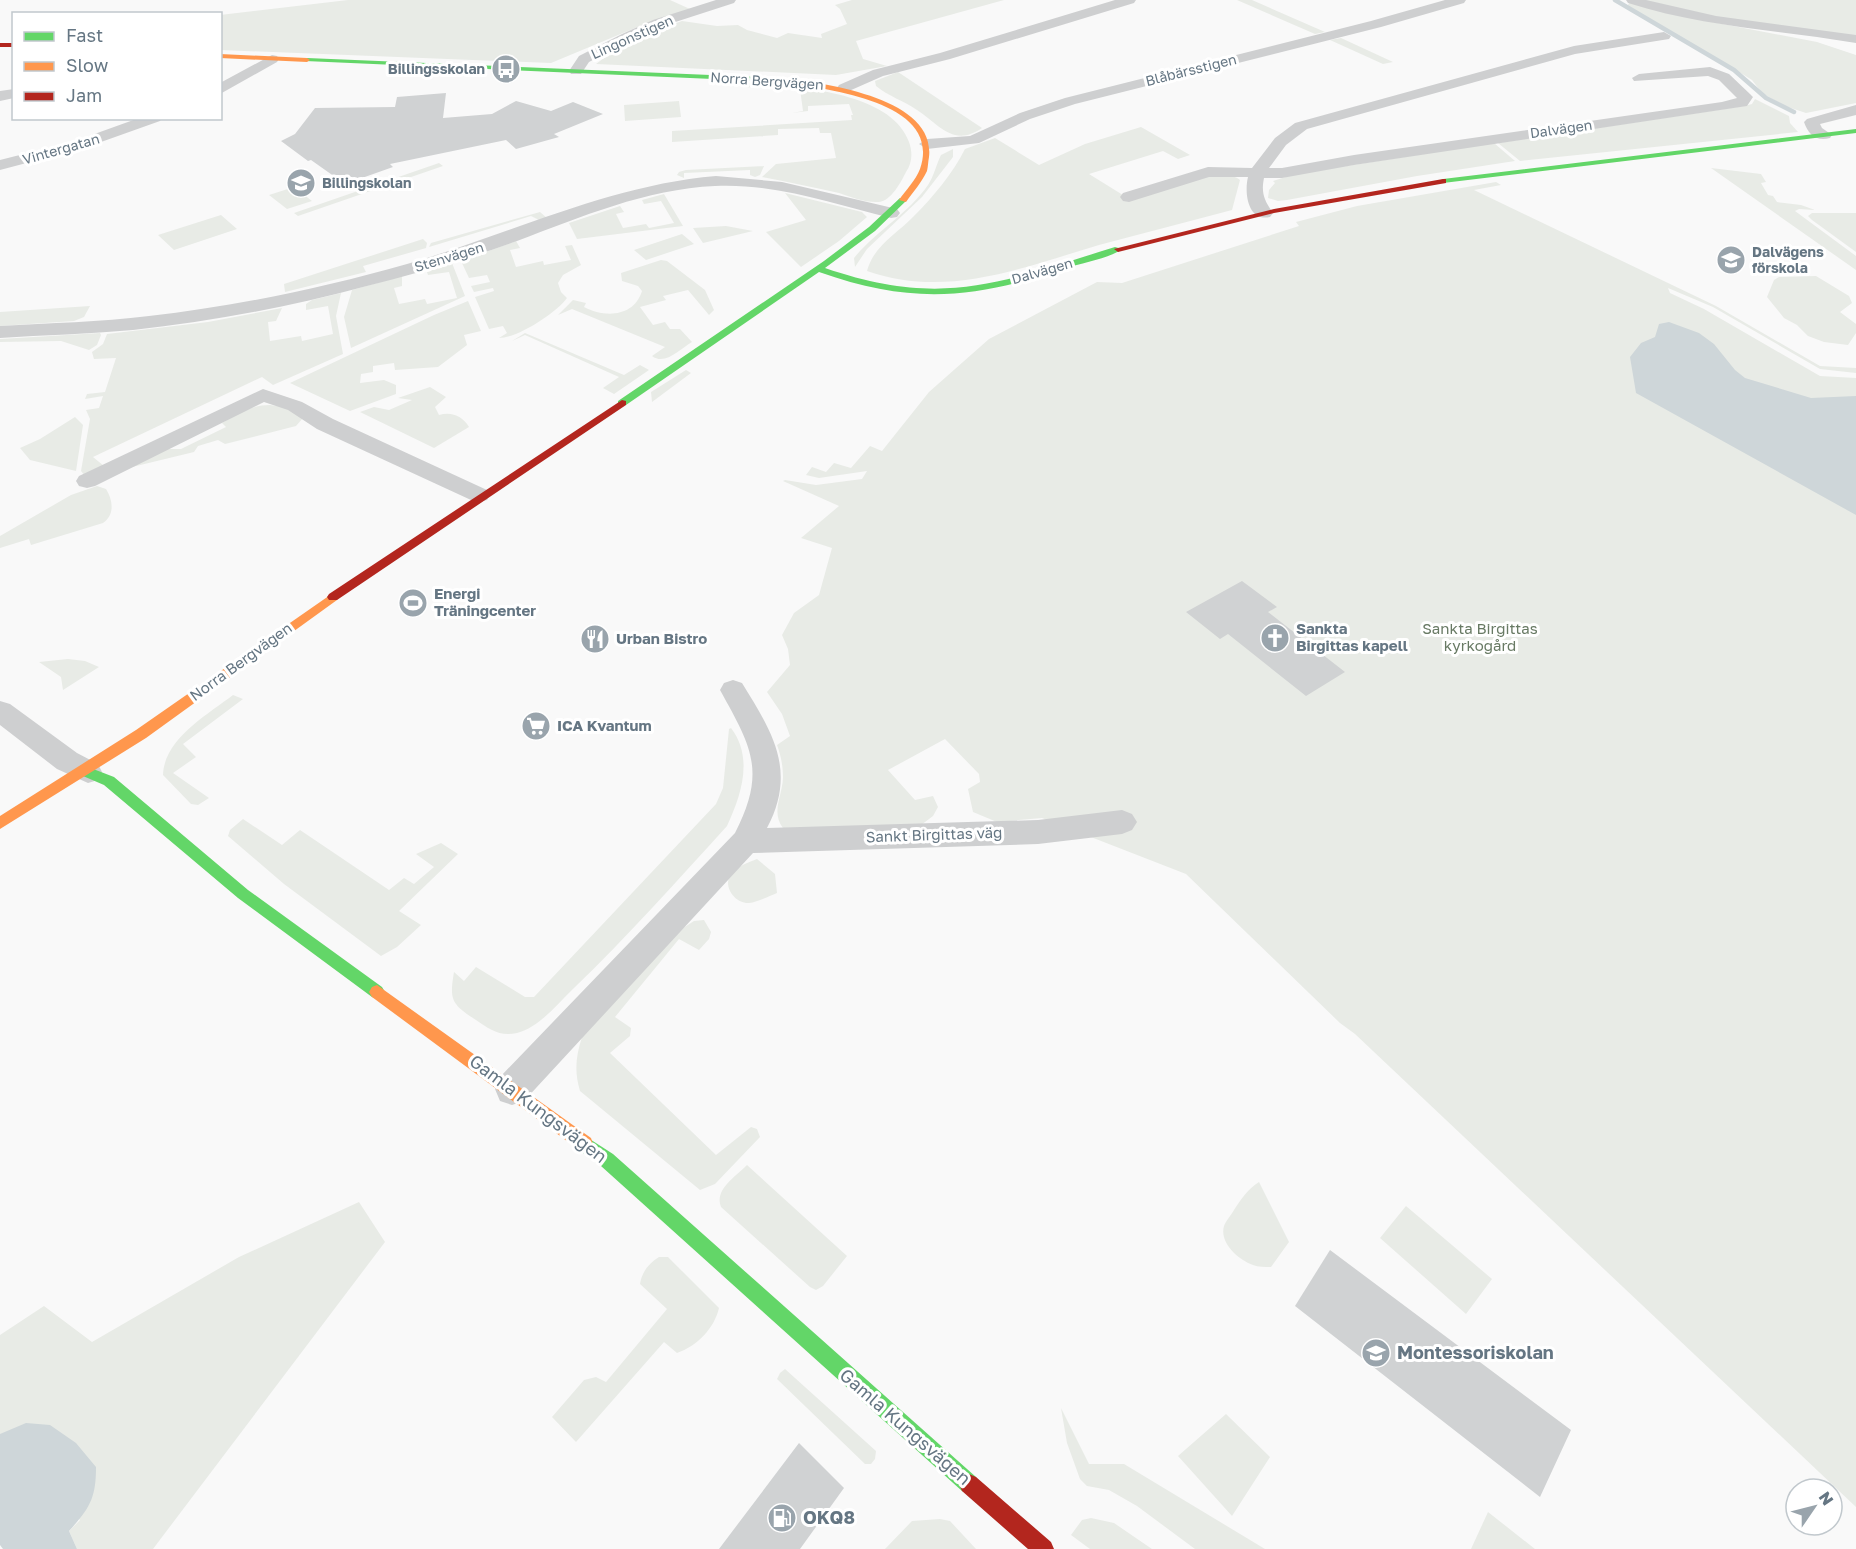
<svg xmlns="http://www.w3.org/2000/svg" width="1856" height="1549" font-family="'Golos Text',sans-serif">
  <style>
    .green { fill: #e8ebe6 }
    .water { fill: #ced6d9 }
    .lines { fill: none; stroke-linecap: round; stroke-linejoin: round }
    .stream { stroke: #ced6d9; stroke-width: 4.5 }
    .building { fill: #d0d2d3 }
    .street { fill: #cecfd0; fill-rule: evenodd }
    .fast { fill: #63d668; fill-rule: evenodd }
    .slow { fill: #ff974d; fill-rule: evenodd }
    .jam { fill: #b3261e; fill-rule: evenodd }
    .labels { text-anchor: middle; stroke-width: 6; stroke-linejoin: round; paint-order: stroke }
    .far-street-label { font-size: 14px; fill: #657683; stroke: #fff }
    .far-poi-label { font-size: 14px; font-weight: bold; fill: #657683; stroke: #fff; text-anchor: start }
    .poi-label { font-size: 15px; font-weight: bold; fill: #657683; stroke: #fff; text-anchor: start }
    .park-label { font-size: 15px; fill: #687a64; stroke: #fff }
    .street-label { font-size: 15px; fill: #657683; stroke: #fff }
    .near-street-label { font-size: 18px; fill: #657683; stroke: #fff }
    .near-poi-label { font-size: 18px; font-weight: bold; fill: #657683; stroke: #fff; text-anchor: start }
  </style>
  <rect width="100%" height="100%" fill="#f9f9f9"/>
  <path class="green" d="M348,0H670L690,9L635,28L551,63L221,50L220,15Z
    M852,0H1004L856,41L863,59L887,66L836,75L596,64L628,40L682,21L717,26L738,25L747,30L777,38L788,33L822,38L821,34L847,24L840,9L835,5Z
    M1237,0H1252L1325,32L1315,34Z
    M1639,0H1856V38L1729,21Z
    M1631,1L1702,20L1817,42L1856,55V103L1806,113L1785,106L1762,93L1752,80L1715,57L1627,6Z
    M1341,38L1393,62L1383,64L1330,40Z
    M898,72L982,128C953,148 939,124 917,110C904,101 888,96 876,86L875,81Z
    M734,83C781,85 890,88 909,142C913,153 912,163 906,172C901,182 891,201 879,202C866,203 851,197 839,193C813,187 788,182 762,177L776,164L836,158L831,133H820L819,128L778,129V135L672,142V131L852,120L851,115H853L849,104L808,106V111L792,113L803,111L800,89L788,90V87C775,86 742,91 734,83Z
    M1755,99L1789,116L1790,123L1798,132L1520,161L1498,143L1744,106L1752,104Z
    M679,101L681,117L625,121L624,105Z
    M1141,127L1190,155L1178,159L1163,151L1089,174L1131,200C1154,193 1221,164 1240,180L1232,210C1188,222 1143,233 1099,245C1021,268 947,299 867,271C874,245 897,234 914,216C933,197 953,173 965,149L995,138L1039,165L1085,144Z
    M1494,143L1515,161L1417,176L1287,200L1278,201L1268,198L1269,190L1275,183L1273,181L1295,174Z
    M953,149V157L922,197L867,249L855,267L854,258C876,231 908,214 928,185C934,176 936,165 941,155Z
    M439,163L443,166L298,216L294,213Z
    M764,166L760,175L755,177L750,175V170L684,173V178L677,175L679,172L686,170Z
    M1711,168L1761,174L1766,182L1761,183L1768,195L1773,196L1777,202L1801,205L1815,210L1799,209L1795,211L1856,256V270Z
    M1496,182L1501,185L1474,190L1716,306L1820,366L1856,368V373L1820,369L1713,307L1668,288L1670,293L1704,309L1820,376L1856,378V1507L1355,1034L1340,1023L1186,874L1042,818L997,822L973,812L968,789L980,782L979,774L945,739L888,770L915,800L933,796L938,807L933,816L921,825L783,828C771,812 782,797 783,778C783,766 781,756 777,745L790,736L782,714L767,692L790,665L788,649L782,635L794,613L819,595L832,548L801,538L839,506L783,481L785,480L816,485L862,479L867,471L819,478L806,475L812,467L826,472L834,463L851,468L870,446L882,451L929,392L989,339L1097,282L1122,283L1299,226L1296,222L1357,206Z
    M294,187L312,201L287,209L269,195Z
    M785,193L862,212L867,217L839,241L801,267L766,232L806,220Z
    M664,194L683,226L577,239L569,223L620,206L624,212L616,214L623,228L646,224L649,228L674,223L661,201L644,204L642,200Z
    M540,212L547,218L539,220L531,216L429,247L431,243Z
    M1812,213H1856V252L1812,220L1808,216Z
    M221,215L237,229L174,250L158,235Z
    M726,226L753,231L703,243L693,228Z
    M682,234L694,244L646,260L634,250Z
    M423,239L427,243L426,248L363,266L366,272L285,292L284,284Z
    M516,241L520,248L510,250L516,267L543,261L544,265L571,260L565,246L572,245L581,265L563,275L558,283L561,292L567,298C556,313 518,338 499,338L507,333L503,326L489,329L475,297L494,291L493,288L474,292L471,286L490,282L487,275L469,278L461,261Z
    M661,260L667,261L705,290L714,310L709,315L688,290L663,296L666,300L640,307L653,325L665,322L670,329H680L692,342C680,349 665,366 652,356L665,347L572,309L558,315L573,300L586,303L584,307C605,318 634,317 642,291L638,286L622,281L621,273Z
    M452,263L465,296L351,348L344,317L352,290L402,276V286L394,288L399,304L425,299L427,304L457,298L449,272L428,275L427,272L434,267Z
    M1816,276L1849,296L1852,303L1840,312L1856,324V333L1848,345L1824,342L1808,336L1797,325L1784,318L1767,297L1774,280L1779,277Z
    M341,293L336,316L343,354L273,385L262,377L93,457L104,466L85,476L81,471L90,419L86,410L99,408L103,396L85,399L87,394L105,392L116,358L94,359L92,352L103,344L107,334L208,322L282,308L276,321L268,322L270,341L301,336L302,341L333,334L328,306L306,310V304L312,300Z
    M468,301L481,331L464,335L467,345L438,367L395,370L394,363L373,366V372L361,374L360,383L384,380L396,385V394L350,411L290,383L434,315Z
    M90,306L84,317L74,321L0,326V312Z
    M100,333L101,335L97,345L89,350L61,341L0,342V339Z
    M525,333L624,375L640,365L649,370L614,394L603,388L619,377L525,335L512,341Z
    M686,370L691,373L652,402L651,392Z
    M430,387L446,397L435,407L439,415C451,411 463,416 469,427L434,448L360,412L374,407L389,410L412,400L398,398Z
    M270,405L284,407L303,418L296,426L225,444L218,440L198,446L194,452L128,468L164,449H181L226,427L222,423C238,414 251,405 270,405Z
    M75,417L83,425L76,471L30,460L20,448L40,439Z
    M97,486L106,489C113,500 115,515 103,523L31,545L29,539L0,548V536L71,495Z
    M68,659L85,661L99,667L63,690L61,677L39,662Z
    M233,695L243,699L183,744L196,757L173,773L209,798L198,805L191,804L163,775C164,739 207,715 233,695Z
    M731,728C754,758 741,796 727,826C677,881 627,937 574,988C557,1004 540,1027 517,1033C500,1037 489,1029 476,1020C452,1004 449,1001 454,972L464,981L476,967L525,997H534L716,804L723,788L729,729Z
    M243,819L282,845L300,830L389,890L404,878L414,884L434,867L416,854L441,843L458,854L399,911L421,925L397,947L381,956L284,884L228,836L230,830Z
    M757,859L775,874L777,893C769,896 758,902 749,903C735,904 721,885 732,873C738,866 749,862 757,859Z
    M704,920L711,932L709,939L699,950L679,939L615,1017L631,1028L630,1036L610,1053L716,1155L751,1127L757,1129L760,1137L715,1184L700,1190L580,1091C574,1071 576,1056 582,1037L680,930L694,921Z
    M747,1165L847,1256L823,1286L816,1290L810,1287L721,1207C714,1190 735,1177 747,1165Z
    M1259,1182L1289,1242L1271,1267C1265,1267 1258,1267 1253,1265C1239,1260 1219,1243 1224,1226C1226,1221 1231,1215 1234,1210C1241,1199 1248,1189 1259,1182Z
    M359,1202L385,1242L153,1549H77L69,1531L80,1520L0,1434V1335L44,1306L92,1342L239,1257Z
    M1406,1206L1492,1279L1466,1314L1380,1238Z
    M659,1257H668L719,1308C714,1329 697,1346 677,1353L664,1342L576,1442L552,1417L584,1380L596,1377L606,1382L667,1309L640,1284C642,1272 648,1264 659,1257Z
    M785,1369L876,1451L875,1459L871,1464H865L777,1379L780,1373Z
    M1061,1408L1089,1464H1124L1265,1549H1195L1137,1506L1109,1490L1087,1486L1080,1479L1067,1443Z
    M1226,1414L1270,1457L1232,1516L1178,1456Z
    M1488,1512L1535,1549H1471Z
    M1091,1518L1114,1523L1152,1549H1090L1071,1535L1082,1520Z
    M940,1519L950,1521L976,1549H885L912,1521Z"/>
  <path class="water" d="M1669,322L1699,333L1714,344L1735,370L1745,378L1811,398L1856,396V515L1636,393L1630,357L1641,343L1655,337L1659,324Z
    M26,1423L50,1425L76,1443L96,1467C96,1498 90,1508 69,1531L77,1549H3L0,1545V1434Z"/>
  <g class="lines">
    <path class="stream" d="M1615,0L1734,70L1766,98L1794,112"/>
  </g>
  <path class="building" d="M446,93L443,118L492,114L516,101L551,111L573,102L603,114L554,134L559,137L516,149L506,140L390,164L393,167L345,184L311,160L308,161L281,141L295,134L315,108L395,107L397,97Z
    M1242,581L1277,607L1268,612L1345,672L1306,696L1228,634L1220,639L1186,612Z
    M1330,1250L1571,1430L1540,1497L1295,1306Z
    M799,1443L844,1488L800,1549H719Z"/>
  <g class="lines">
    <path class="street" d="M716,0H736L734,3L663,26L632,40L589,62L581,74H571L569,71L579,56L622,34L653,20Z
      M1115,0H1136L1134,3L950,59L883,76L849,91L844,92L837,88L839,85L873,70L940,53Z
      M1445,0H1466L1464,3L1381,27L1075,104L1030,119L979,143L927,149L919,144L927,139L970,136L1020,113L1065,98L1371,21Z
      M1626,0H1646L1716,16L1856,35V43C1780,30 1703,27 1628,3Z
      M1664,32L1671,36L1669,39L1575,54L1307,129L1286,145L1269,168H1282L1354,155L1722,102L1737,98L1719,80L1708,76L1634,81L1632,78L1639,74L1710,67L1729,74L1750,94L1753,97L1747,106L1354,165L1282,178H1264C1261,193 1264,200 1273,213L1270,217C1248,222 1244,193 1248,177H1209L1129,202L1123,201L1120,197L1123,193L1208,167L1252,168L1275,138L1295,123L1574,46Z
      M272,55L277,56L279,59L277,62L220,94V83Z
      M14,89V98L0,101V91Z
      M1856,105V115L1820,124L1822,128L1832,135L1830,138C1816,142 1808,134 1804,122L1807,119Z
      M139,118H162L160,121L87,147L0,170V160L75,141Z
      M716,176L782,182L897,209L900,213L897,217L891,218C834,204 775,183 715,186C646,189 581,217 517,241C467,259 415,274 363,287C288,307 210,322 133,330C89,334 44,335 0,338V326C50,323 100,322 149,316C236,306 323,288 407,264C510,234 609,185 716,176Z
      M263,389L302,402L333,419L487,490L490,495L487,500L479,502L471,500L317,429L288,410L264,402L95,486L87,488L79,486L76,481L79,476Z
      M733,680L742,683C773,733 797,771 767,828L1038,820L1122,810L1132,814L1137,822L1132,830L1122,834L1038,844L753,853L524,1101L512,1105L500,1101L495,1089L500,1077L735,833C767,771 751,746 720,690L724,683Z
      M0,701L10,704L77,753L98,764L102,772L98,780L88,783L57,769L0,725Z"/>
    <path class="fast" d="M307,58L780,78L783,80L780,82L305,61Z
      M1856,129V133L1443,183L1439,181L1443,179Z
      M900,198L907,200L875,231L825,268C944,309 1002,282 1115,247L1122,249C1110,258 1082,263 1066,268C973,299 913,305 819,272L626,405H618V401L824,261L869,227Z
      M88,767L114,777L248,890L382,987L385,992L382,997L377,999L372,997L238,898L104,785L83,776L81,772L83,768Z
      M585,1136L613,1154L976,1477L979,1484L976,1491L969,1494L962,1491L601,1166L579,1150L577,1144L579,1138Z"/>
    <path class="slow" d="M220,54L307,58L310,60L307,62L220,58Z
      M780,78C823,83 936,97 929,157C928,162 928,167 927,171C922,182 913,192 906,202L899,200C905,191 916,180 920,169C944,99 820,89 778,81Z
      M333,593L337,594L339,597L337,600L146,738L0,829V816L136,730Z
      M377,985L591,1138L593,1144L591,1150L585,1152L579,1150L372,997L369,992L372,987Z"/>
    <path class="jam" d="M0,43H14V47H0Z
      M1443,179H1446V183L1274,213L1118,252L1114,249L1274,209Z
      M622,400L626,401V405L337,600H329L327,597L329,594Z
      M969,1474L976,1477L1051,1542L1054,1549H1028L962,1491L959,1484L962,1477Z"/>
  </g>
  <defs>
    <g id="bus-disc" transform="scale(1.5)"><circle r="9.5" fill="#99a4ac" stroke="#fff"/><path d="M-5-6H5V4H4V6H2V4H-2V6H-4V4H-5ZM-3.5-4V0h7V-4ZM-3.5 1.2v1.5H-2V1.2ZM2 1.2v1.5H3.5V1.2Z" fill="#fff"/></g>
    <g id="school-disc" transform="scale(1.5)"><circle r="9.5" fill="#99a4ac" stroke="#fff"/><path d="M0-5L7-2L0 1L-7-2ZM-4 1L0 2.5L4 1V4Q0 6-4 4Z" fill="#fff"/></g>
    <g id="stadium-disc" transform="scale(1.5)"><circle r="9.5" fill="#99a4ac" stroke="#fff"/><path d="M0-5a6.5 5 0 1 0 0 10a6.5 5 0 1 0 0-10ZM-3.5-1.8h7v3.6h-7Z" fill="#fff"/></g>
    <g id="church-disc" transform="scale(1.5)"><circle r="9.5" fill="#99a4ac" stroke="#fff"/><path d="M-1.2-6h2.4v3.5h3.3v2.4h-3.3V6h-2.4V-.1h-3.3v-2.4h3.3Z" fill="#fff"/></g>
    <g id="restaurant-disc" transform="scale(1.5)"><circle r="9.5" fill="#99a4ac" stroke="#fff"/><path d="M-5-6h1v4h1v-4h1v4h1v-4h1v5L-1.5 .5V6h-2V.5L-5-1ZM5-6V6H3V1.5H1.5Q1.5-4 5-6Z" fill="#fff"/></g>
    <g id="supermarket-disc" transform="scale(1.5)"><circle r="9.5" fill="#99a4ac" stroke="#fff"/><path d="M-6-5.5h2.5l.6 2H6L4.5 2H-2.5L-4.4-4H-6ZM-1.5 3.2a1.3 1.3 0 1 0 .1 0ZM3 3.2a1.3 1.3 0 1 0 .1 0Z" fill="#fff"/></g>
    <g id="fuel-disc" transform="scale(1.5)"><circle r="9.5" fill="#99a4ac" stroke="#fff"/><path d="M-5.5-6h7V0h2V4h1.3V-2.5L3-4.5l.8-.8L6-3V5H2.5V1h-1V6h-7ZM-4.2-4.7v3.2H.2V-4.7Z" fill="#fff"/></g>
  </defs>
  <g fill-rule="evenodd">
    <use href="#bus-disc" x="506" y="69"/>
    <use href="#school-disc" x="301" y="183"/>
    <use href="#school-disc" x="1731" y="260"/>
    <use href="#stadium-disc" x="413" y="603"/>
    <use href="#church-disc" x="1275" y="638"/>
    <use href="#restaurant-disc" x="595" y="639"/>
    <use href="#supermarket-disc" x="536" y="726"/>
    <use href="#school-disc" x="1376" y="1353"/>
    <use href="#fuel-disc" x="782" y="1518"/>
  </g>
  <g class="labels">
    <g class="far-street-label">
      <text transform="translate(632 37) rotate(-24)" y="5">Lingonstigen</text>
      <text transform="translate(1191 70) rotate(-14)" y="5">Blåbärsstigen</text>
      <text transform="translate(767 81) rotate(4)" y="5">Norra Bergvägen</text>
      <text transform="translate(1561 129) rotate(-8)" y="5">Dalvägen</text>
      <text transform="translate(61 149) rotate(-16)" y="5">Vintergatan</text>
      <text transform="translate(449 257) rotate(-17)" y="5">Stenvägen</text>
      <text transform="translate(1042 271) rotate(-16)" y="5">Dalvägen</text>
    </g>
    <g class="far-poi-label">
      <text x="485" y="74" text-anchor="end">Billingsskolan</text>
      <text x="322" y="188">Billingskolan</text>
      <text x="1752" y="257">Dalvägens<tspan x="1752" dy="16">förskola</tspan></text>
    </g>
    <g class="poi-label">
      <text x="434" y="599">Energi<tspan x="434" dy="17">Träningcenter</tspan></text>
      <text x="1296" y="634">Sankta<tspan x="1296" dy="17">Birgittas kapell</tspan></text>
      <text x="616" y="644">Urban Bistro</text>
      <text x="557" y="731">ICA Kvantum</text>
    </g>
    <g class="park-label">
      <text x="1480" y="634">Sankta Birgittas<tspan x="1480" dy="17">kyrkogård</tspan></text>
    </g>
    <g class="street-label">
      <text transform="translate(241 662) rotate(-36)" y="5">Norra Bergvägen</text>
      <text transform="translate(934 835) rotate(-2)" y="5">Sankt Birgittas väg</text>
    </g>
    <g class="near-street-label">
      <text transform="translate(538 1109) rotate(37)" y="6">Gamla Kungsvägen</text>
      <text transform="translate(905 1427) rotate(41)" y="6">Gamla Kungsvägen</text>
    </g>
    <g class="near-poi-label">
      <text x="1397" y="1359">Montessoriskolan</text>
      <text x="803" y="1524">OKQ8</text>
    </g>
  </g>
  <rect x="12" y="12" width="210" height="108" fill="#ffffff" stroke="#c1c8cd" stroke-width="1.5"/>
  <rect x="24" y="32" width="30" height="9" fill="#63d668" stroke="#c1c8cd" stroke-width="1.5"/>
  <text x="66" y="42" font-size="18" fill="#657683">Fast</text>
  <rect x="24" y="62" width="30" height="9" fill="#ff974d" stroke="#c1c8cd" stroke-width="1.5"/>
  <text x="66" y="72" font-size="18" fill="#657683">Slow</text>
  <rect x="24" y="92" width="30" height="9" fill="#b3261e" stroke="#c1c8cd" stroke-width="1.5"/>
  <text x="66" y="102" font-size="18" fill="#657683">Jam</text>
  <g transform="translate(1814 1507) rotate(55)"><circle r="28" fill="#ffffff" stroke="#c1c8cd" stroke-width="1.5"/>
  <path d="M0-4.5L10 22L0 15L-10 22Z" fill="#99a4ac"/>
  <text y="-9" font-size="16" font-weight="bold" text-anchor="middle" fill="#657683">N</text>
  </g>
</svg>
